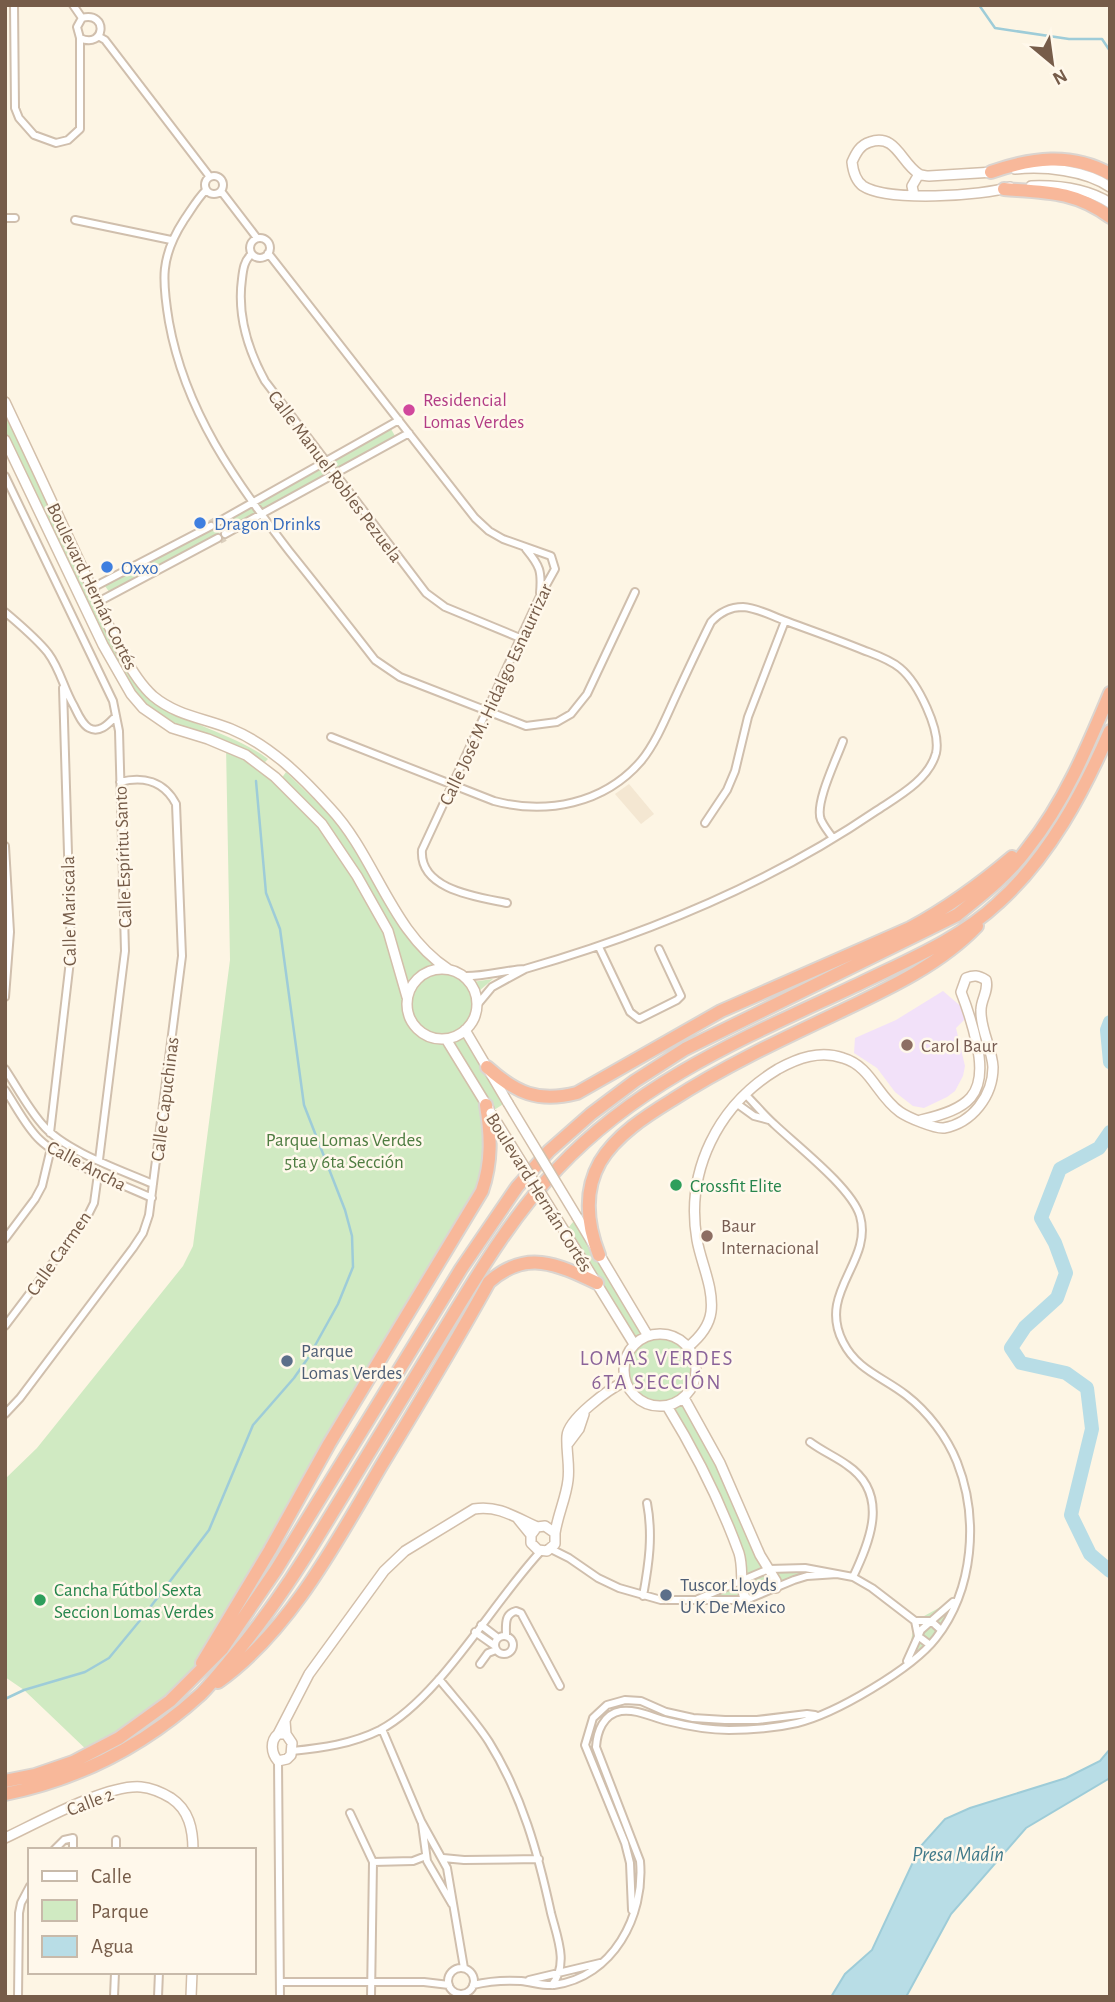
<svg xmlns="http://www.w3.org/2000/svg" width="1115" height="2002" font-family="'Alegreya Sans',sans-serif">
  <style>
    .residential { fill: #f4e7d2 }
    .education { fill: #f2e1f9 }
    .green { fill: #d0eac2 }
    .water { fill: #b8dde6; stroke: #9eccd8; stroke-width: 2 }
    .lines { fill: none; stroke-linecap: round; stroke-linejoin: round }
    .stream { stroke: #9eccd8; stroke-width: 2.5 }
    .river { stroke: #b8dde6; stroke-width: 14 }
    .street-tunnel { stroke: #dbcfbd; stroke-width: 6; stroke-dasharray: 6 3; stroke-linecap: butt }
    .street-casing { stroke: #d0bfad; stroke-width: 10 }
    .secondary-casing { stroke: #d3bfaa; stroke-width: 12 }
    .highway-casing { stroke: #dbd5d0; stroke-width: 16 }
    .street { stroke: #fff; stroke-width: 6 }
    .secondary { stroke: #fff; stroke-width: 9 }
    .highway { stroke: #f8b89a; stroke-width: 12 }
    .secondary-bridge-casing { stroke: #d3bfaa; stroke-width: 12; stroke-linecap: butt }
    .secondary-bridge { stroke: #fff; stroke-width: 9 }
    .hotel-dot { fill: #d1479c; stroke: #fff8eb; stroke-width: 2.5 }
    .shop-dot { fill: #3f7fe0; stroke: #fff8eb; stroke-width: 2.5 }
    .education-dot { fill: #8d6e63; stroke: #fff8eb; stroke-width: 2.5 }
    .leisure-dot { fill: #2e9e5b; stroke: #fff8eb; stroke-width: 2.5 }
    .service-dot { fill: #5c6f8a; stroke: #fff8eb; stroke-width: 2.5 }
    .labels { text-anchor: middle; stroke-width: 5; stroke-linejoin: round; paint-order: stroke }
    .hotel-label { font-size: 19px; fill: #b23c85; stroke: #fff8eb; text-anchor: start }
    .street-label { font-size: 19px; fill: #765c49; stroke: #fff8eb }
    .shop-label { font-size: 19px; fill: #366cbe; stroke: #fff8eb; text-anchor: start }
    .education-label { font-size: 19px; fill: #785e54; stroke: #fff8eb; text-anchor: start }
    .park-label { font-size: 19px; fill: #4e7c41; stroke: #fff8eb }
    .leisure-label { font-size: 19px; fill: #27864d; stroke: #fff8eb; text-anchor: start }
    .service-label { font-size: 19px; fill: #4e5e75; stroke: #fff8eb; text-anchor: start }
    .neighbourhood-label { font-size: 21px; letter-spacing: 2px; fill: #8b6499; stroke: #fff8eb }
    .water-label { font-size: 21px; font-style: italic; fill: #427a8a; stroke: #fff8eb }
  </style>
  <rect width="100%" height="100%" fill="#fdf5e4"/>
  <path class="residential" d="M629,784L654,814L641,824L615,794Z"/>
  <path class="education" d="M943,991L964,1009L966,1018L956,1028L965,1066L963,1076L955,1091L947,1097L924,1108L913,1106L895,1092L877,1068L854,1053L855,1038L896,1020Z"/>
  <path class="green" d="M5,407L149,698C186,725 231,732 268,759L263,764L174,727L145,707L119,674L5,439Z
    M391,429L395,436L110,593L105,586Z
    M226,746L281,779L286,772L334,819L351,842L390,909L445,969C429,969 417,974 408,988L379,916C387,938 394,960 401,983C404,993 403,1004 406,1014C416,1040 443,1044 464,1031L505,1103L494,1110L455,1051L485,1105L486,1178L192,1680L91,1754L24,1690L5,1677V1479L37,1448L183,1266L193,1246L230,960Z
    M435,972L451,974L465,983L493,979L472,997C475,1057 392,1037 411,993C416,981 423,977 435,972Z
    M577,1217L647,1335L634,1343L565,1232Z
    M624 1371a35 35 0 1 1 70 0a35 35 0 1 1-70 0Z
    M684,1399L769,1569L788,1568L837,1574L807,1576L758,1597L696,1600L743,1579L726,1519L668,1407Z
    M957,1598L941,1630L906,1665L915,1621Z"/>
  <path class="water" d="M1110,1749V1778L1026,1828L951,1914L906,1997H831L845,1974L872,1950L920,1847L945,1819L970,1808L1066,1778L1100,1761Z"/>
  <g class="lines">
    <path class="stream" d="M979,5L995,28L1069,39H1102L1110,51
      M256,781L266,893L280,929L304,1105L345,1210L352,1236L353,1267L338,1304L312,1351
      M5,1699L24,1690L85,1672L109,1658L142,1618L209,1530L253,1425L294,1378L308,1358"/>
    <path class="river" d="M1110,1022L1107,1030L1110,1062
      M1110,1132L1099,1148L1060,1169L1041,1218L1055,1243L1066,1273L1057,1298L1025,1327L1011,1348L1021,1363L1066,1373L1087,1388L1092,1429L1071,1515L1090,1554L1110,1571"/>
    <path class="street-tunnel" d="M210,523L217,519
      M220,541L227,537"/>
    <g class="street-casing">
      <path id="street" d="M14,5L15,108L19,118L34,135L56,143L68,140L80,129V38L77,27L82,18C109,11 105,50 80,38
        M73,5L82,18
        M98,36L105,40L210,177
        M205 185a9 9 0 1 1 18 0a9 9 0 1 1-18 0Z
        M206,190C197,199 191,210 184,220C160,257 162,280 169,322C185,411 235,481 289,551C318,587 347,624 375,660L400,677L526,726L557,722L571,714L587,694L635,592
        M221,191L257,238
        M5,218H15
        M75,220L171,240
        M250 248a10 10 0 1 1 20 0a10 10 0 1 1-20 0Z
        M268,253L475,518L489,531L503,539L551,556L555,569L540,596L422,850C419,890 478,897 507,903
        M252,254C244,260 243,270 242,279C237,315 248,350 265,381L426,593L445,607L520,638
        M5,476L113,701L119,731L125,951L99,1160
        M218,522L399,420
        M225,534L409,433
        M526,549C540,566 542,571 540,593
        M92,588L211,526
        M98,602L218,538
        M5,612C20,625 36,638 48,653C60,669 64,689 74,706C78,714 82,724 89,728C100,734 109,723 116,716
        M331,737L494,801C546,815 604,804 641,761C655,744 665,720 674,700C686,674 698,648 711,622C719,613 730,607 743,607C757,608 770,615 783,620C810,630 836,639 863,650C876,655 889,659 900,668C918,683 941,730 936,753C929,780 897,797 876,811C769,884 650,933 525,969C504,970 484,977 463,976
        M705,823L727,790L735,771L748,717L785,621
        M833,838C829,833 824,826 821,820C814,804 837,758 843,741
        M5,846L10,932L5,997
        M599,947L630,1012L639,1019L677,1000L681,996L659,949
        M477,1005L492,987L525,969
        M5,1069C17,1087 28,1108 42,1124C64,1151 121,1170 153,1184
        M5,1090C16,1106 26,1127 40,1140C63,1162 121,1184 152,1198
        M736,1103L754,1116L769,1120
        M50,1133L71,952L63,688
        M5,1239L35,1199L42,1186L51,1148
        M5,1326L86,1219L94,1203L98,1174
        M5,1414L20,1398L133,1248L143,1233L149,1215L182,956L176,804C164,781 143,776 120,782
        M810,1442C822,1451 836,1457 847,1465C890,1494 870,1541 853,1577
        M551,1549L569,1558L598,1578L619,1588L661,1600H746L794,1580L807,1576L837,1574
        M643,1596C649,1563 653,1535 647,1503
        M698,1599L769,1569L805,1568L853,1577L872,1588L915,1621H931L941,1630
        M915,1621L918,1636L930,1645
        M481,1625L498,1638
        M475,1632L495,1646
        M506,1636C506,1625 504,1614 516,1611L521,1613L560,1686
        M495 1645a9 9 0 1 1 18 0a9 9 0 1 1-18 0Z
        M907,1661L921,1630L953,1602
        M480,1664L488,1653L496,1650
        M439,1679C456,1700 475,1720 489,1742C522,1795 538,1853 551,1913C557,1937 569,1964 552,1985
        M382,1729L421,1821L447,1868L464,1968
        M292,1751C322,1748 352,1744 380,1730C440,1698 493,1602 541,1551
        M278,1761L280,1997
        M350,1813L373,1862L371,1997
        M422,1824L427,1861L452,1904
        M116,1840V1850
        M54,1850L64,1840L73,1838V1850
        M443,1858L464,1860L539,1859
        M373,1862L413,1861L426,1856
        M632,1910L630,1863L625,1843L585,1745L593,1718L607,1705L625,1700L641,1701L666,1712L693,1718L725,1720H757L807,1714L815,1715
        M448 1981a13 13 0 1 1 26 0a13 13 0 1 1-26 0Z
        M529,1980L600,1963
        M280,1982H424L449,1985
        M473,1985C489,1981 505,1980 521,1981C532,1982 543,1986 554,1985C613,1977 645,1916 640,1861L596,1747C597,1732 603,1714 621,1711C637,1709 651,1717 667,1721C687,1726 708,1730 729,1730C752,1730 775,1728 797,1723C835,1714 912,1669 936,1638C974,1589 979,1518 957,1462C947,1437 928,1412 906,1395C883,1377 857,1370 843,1342C817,1292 873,1262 860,1216C852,1188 796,1145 774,1124C764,1115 755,1104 745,1094
        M18,1997L19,1913L21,1903L30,1886
        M114,1997L115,1972
        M158,1997L159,1972"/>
    </g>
    <g class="secondary-casing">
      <path id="secondary" d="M1015,169C1044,166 1085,170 1110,187
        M994,172L929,176C927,176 920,175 919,174C901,163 896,133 870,142C860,145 856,153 852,162C853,171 856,181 863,186C887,202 983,196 1010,187
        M1031,186C1059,185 1086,188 1110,203
        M914,195L912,186L919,174
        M5,402C33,461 61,521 88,580C104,614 126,672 153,696C177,716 204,718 231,729C270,745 302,777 330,808C376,857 391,932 448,969
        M5,440L103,645L131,694L143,708L172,728L208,739L246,755L275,777L322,824L357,876L388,931L407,997
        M407 1004a35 35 0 1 1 70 0a35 35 0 1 1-70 0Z
        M465,1030L508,1103
        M446,1039L489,1109
        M577,1217L648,1336
        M565,1232L634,1344
        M624 1370a36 36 0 1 1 72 0a36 36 0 1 1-72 0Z
        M688,1347C699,1338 709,1327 711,1312C714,1288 701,1263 697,1240C685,1171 718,1105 778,1069C798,1058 820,1050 843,1058C871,1066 877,1096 900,1112C907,1117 935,1129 944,1128C972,1123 993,1096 993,1067C992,1048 980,1029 981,1010C981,999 989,991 986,980C978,975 974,975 966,978L961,992C968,1010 973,1026 977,1045C988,1096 968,1109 921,1120
        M684,1398L720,1463L760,1555L776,1581V1588
        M667,1406C696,1453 720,1501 739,1553C744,1569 739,1587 746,1600
        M567,1445L579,1429L584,1414
        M518,1519L531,1535V1543L538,1550L547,1551L555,1544V1533L545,1526L537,1527L531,1535
        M555,1533C558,1514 566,1498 568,1480C570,1465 566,1451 567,1436C568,1419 609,1389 624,1382
        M285,1721L286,1734L292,1743L291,1755L287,1759L278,1761C271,1753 270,1741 278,1734H286
        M278,1734L309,1674L384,1571L405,1551L474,1509C498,1505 515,1517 537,1527
        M5,1838C37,1823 107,1784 141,1787C152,1788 161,1792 171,1798C189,1810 193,1829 193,1850
        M191,1997L192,1972"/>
    </g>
    <g class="highway-casing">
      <path id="highway" d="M991,172C1031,158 1071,152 1110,174
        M1004,189C1045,192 1076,191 1110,217
        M487,1067C516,1093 538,1103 577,1093L721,1011L910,928C947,908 980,884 1012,857
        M599,1255C587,1224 583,1192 600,1162C616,1135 646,1116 672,1100C723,1067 778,1041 833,1015C883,991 939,966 977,926
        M202,1663L270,1550L329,1444L482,1191C492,1162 491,1135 486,1105
        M218,1682C290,1631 337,1541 381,1466C418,1405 455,1344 489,1282C526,1249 557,1264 597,1283
        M5,1781L35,1775L73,1762L119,1738L170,1701L222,1649L276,1570L461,1269L517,1187L549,1151L591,1114L635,1081L685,1049L957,915C982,895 1008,875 1027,849C1064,803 1087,748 1110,693
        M5,1794C80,1779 144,1746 201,1694C212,1683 222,1670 232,1658C267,1617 296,1573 323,1528C362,1464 401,1401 439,1338C475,1279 510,1218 558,1168C643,1078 751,1035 861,983C908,960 960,939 998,903C1049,857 1083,793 1110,731"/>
    </g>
    <use href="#street" class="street"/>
    <use href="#secondary" class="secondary"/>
    <use href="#highway" class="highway"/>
    <g class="secondary-bridge-casing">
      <path id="secondary-bridge" d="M508,1103L577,1217
        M491,1113L565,1232"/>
    </g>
    <use href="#secondary-bridge" class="secondary-bridge"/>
  </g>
  <circle class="hotel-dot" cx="409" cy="410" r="7"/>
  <g class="shop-dot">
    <circle cx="200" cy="523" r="7"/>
    <circle cx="107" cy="567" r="7"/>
  </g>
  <g class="education-dot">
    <circle cx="907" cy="1045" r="7"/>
    <circle cx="707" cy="1236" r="7"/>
  </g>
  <g class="leisure-dot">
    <circle cx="676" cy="1185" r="7"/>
    <circle cx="40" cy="1600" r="7"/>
  </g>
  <g class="service-dot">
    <circle cx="287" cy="1361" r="7"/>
    <circle cx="666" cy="1595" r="7"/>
  </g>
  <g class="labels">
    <g class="hotel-label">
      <text x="423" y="406">Residencial<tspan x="423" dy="22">Lomas Verdes</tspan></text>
    </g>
    <g class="street-label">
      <text transform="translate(336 476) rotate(53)" y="7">Calle Manuel Robles Pezuela</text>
      <text transform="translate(93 586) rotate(64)" y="7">Boulevard Hernán Cortés</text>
      <text transform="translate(495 694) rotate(-65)" y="7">Calle José M. Hidalgo Esnaurrizar</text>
      <text transform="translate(122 857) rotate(-92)" y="7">Calle Espíritu Santo</text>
      <text transform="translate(68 911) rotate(-91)" y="7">Calle Mariscala</text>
      <text transform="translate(164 1099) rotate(-83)" y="7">Calle Capuchinas</text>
      <text transform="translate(87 1165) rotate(28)" y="7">Calle Ancha</text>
      <text transform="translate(540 1192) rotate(58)" y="7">Boulevard Hernán Cortés</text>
      <text transform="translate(58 1253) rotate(-55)" y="7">Calle Carmen</text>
      <text transform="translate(90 1801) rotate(-21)" y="7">Calle 2</text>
    </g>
    <g class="shop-label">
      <text x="214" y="530">Dragon Drinks</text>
      <text x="121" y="574">Oxxo</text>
    </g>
    <g class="education-label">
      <text x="921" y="1052">Carol Baur</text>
      <text x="721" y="1232">Baur<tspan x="721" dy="22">Internacional</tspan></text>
    </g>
    <g class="park-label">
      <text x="344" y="1146">Parque Lomas Verdes<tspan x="344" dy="22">5ta y 6ta Sección</tspan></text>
    </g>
    <g class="leisure-label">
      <text x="690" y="1192">Crossfit Elite</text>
      <text x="54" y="1596">Cancha Fútbol Sexta<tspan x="54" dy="22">Seccion Lomas Verdes</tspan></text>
    </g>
    <g class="service-label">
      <text x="301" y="1357">Parque<tspan x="301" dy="22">Lomas Verdes</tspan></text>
      <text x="680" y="1591">Tuscor Lloyds<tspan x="680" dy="22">U K De Mexico</tspan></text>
    </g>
    <g class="neighbourhood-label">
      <text x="657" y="1365">LOMAS VERDES<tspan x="657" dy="24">6TA SECCIÓN</tspan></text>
    </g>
    <g class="water-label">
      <text x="958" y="1861">Presa Madín</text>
    </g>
  </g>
  <rect width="1115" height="2002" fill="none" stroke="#765c49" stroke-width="14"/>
  <rect x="28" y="1848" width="228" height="126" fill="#fff8eb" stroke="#c8baaa" stroke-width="2"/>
  <rect x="42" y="1871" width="35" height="10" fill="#ffffff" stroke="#c8baaa" stroke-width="2"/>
  <text x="91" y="1883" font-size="21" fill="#765c49">Calle</text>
  <rect x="42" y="1900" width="35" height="21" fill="#d0eac2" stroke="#c8baaa" stroke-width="2"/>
  <text x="91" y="1918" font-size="21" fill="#765c49">Parque</text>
  <rect x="42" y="1936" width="35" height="21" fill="#b8dde6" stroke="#c8baaa" stroke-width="2"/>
  <text x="91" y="1953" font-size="21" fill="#765c49">Agua</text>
  <g transform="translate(1052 63) rotate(151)" stroke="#fff8eb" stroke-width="5" paint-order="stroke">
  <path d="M0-5L12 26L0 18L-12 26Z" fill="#765c49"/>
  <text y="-10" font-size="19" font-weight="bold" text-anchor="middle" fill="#765c49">N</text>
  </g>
</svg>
